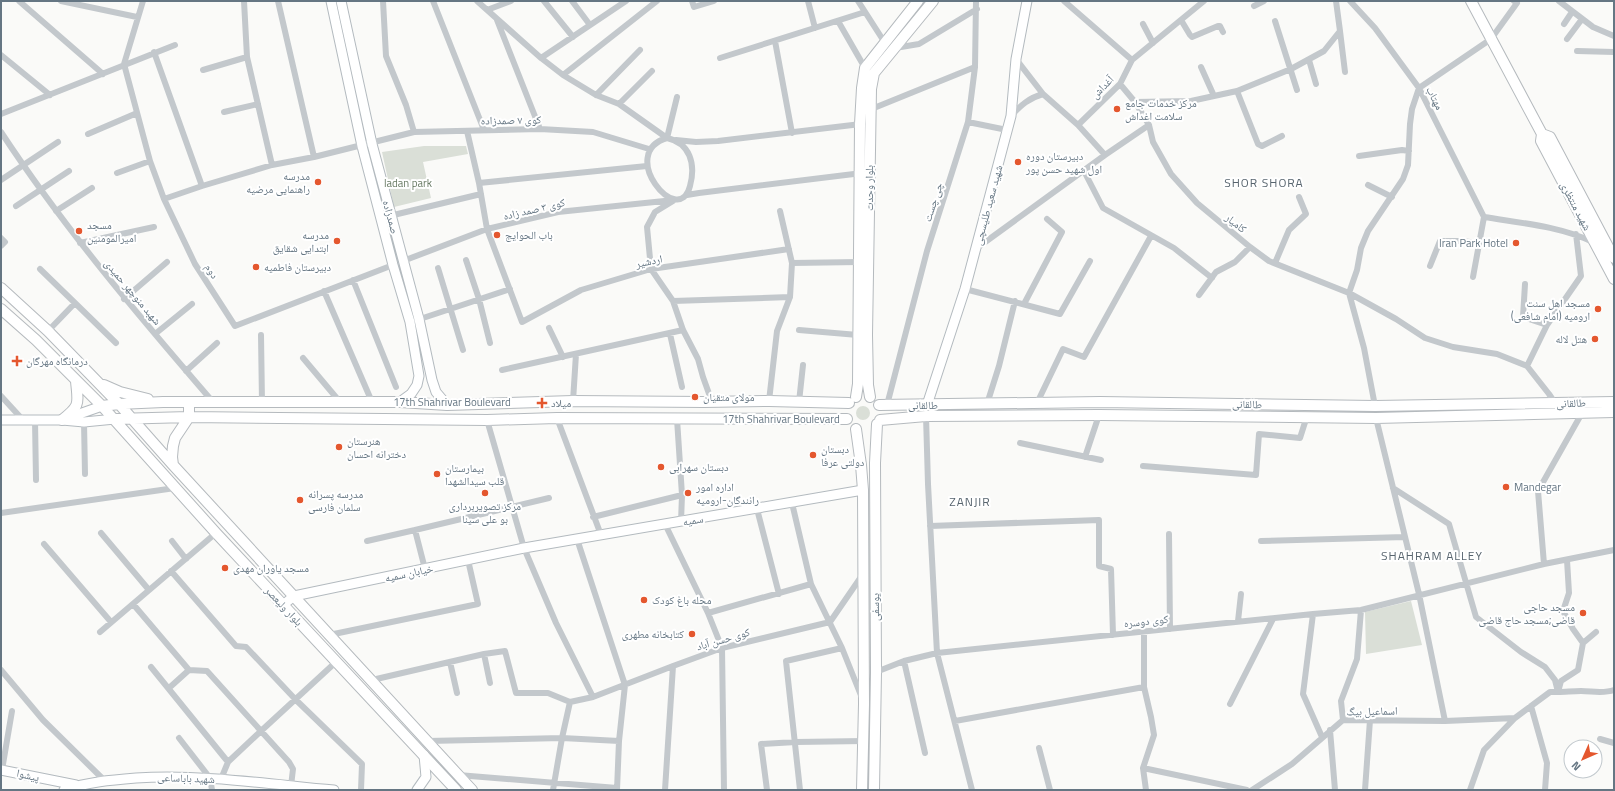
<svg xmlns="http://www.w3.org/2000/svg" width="1615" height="791" font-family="'Titillium Web','Noto Naskh Arabic',sans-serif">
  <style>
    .green { fill: #dadfd7 }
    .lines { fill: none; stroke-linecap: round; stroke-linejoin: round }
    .secondary-casing { stroke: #b3babf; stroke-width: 11 }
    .primary-casing { stroke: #b5babe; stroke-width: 12 }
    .street { stroke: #c3c8cc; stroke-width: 6 }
    .secondary { stroke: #fff; stroke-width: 9 }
    .primary { stroke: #fff; stroke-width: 10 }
    .poi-dot { fill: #e4572e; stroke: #fff; stroke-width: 1.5 }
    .labels { text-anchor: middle; stroke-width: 4; stroke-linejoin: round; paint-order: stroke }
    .street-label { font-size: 11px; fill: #657683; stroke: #fff }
    .poi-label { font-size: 11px; fill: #657683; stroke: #fff; text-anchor: start }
    .park-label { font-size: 11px; fill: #687a64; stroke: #fff }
    .neighbourhood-label { font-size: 12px; letter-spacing: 1px; fill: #57646e; stroke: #fff }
  </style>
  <rect width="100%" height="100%" fill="#fafaf8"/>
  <path class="green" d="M424,146H466L468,154L423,162L431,198L394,207L382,152Z
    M856 413a7 7 0 1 1 14 0a7 7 0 1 1-14 0Z
    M1411,601L1422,645L1366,654L1365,612Z"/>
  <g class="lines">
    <g class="secondary-casing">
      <path id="secondary" d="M331,1L362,146L393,265L410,322L419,376L417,385L411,394L400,402
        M341,1L372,144L419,319L432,380L436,392L447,405
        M927,405L965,289L1011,116L1016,59L1027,1
        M65,419L102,406
        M1,420H62L84,422L115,419
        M283,605L294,596L524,548L863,490
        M1,770L76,785
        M64,790C88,782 111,780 136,778C202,774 268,784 334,790
        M417,790L426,777L424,755"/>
    </g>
    <g class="primary-casing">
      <path id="primary" d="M1471,1L1542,134L1541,141L1614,279
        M1542,134L1550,137L1614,258
        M1,288L48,331L119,404L173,465L472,790
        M1,309L36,340L102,406L216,533L456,790
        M104,385L120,392L148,399
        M856,397L858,384L860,124L862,88L865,68L918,1
        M870,397L868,385L867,335L871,89L874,73L933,1
        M879,405L1100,402L1375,406L1614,402
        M102,406L119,404L163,402H400L447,405L573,401L704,402L769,401L849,403
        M115,419L189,417L487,420L557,418L847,419
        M62,420C81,405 78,404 76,381
        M880,420L926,416L1099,415L1376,418L1614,412
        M856,429L861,465L863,490L864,704L862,790
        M173,465L172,457L173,446L175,438L189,417V403
        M874,790L876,672L875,463L877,424"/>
    </g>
    <path class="street" d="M19,1L103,74
      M61,1L137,17
      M143,1L124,64L150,161L164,199L195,264L235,326L393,265
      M244,1L247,57L272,165
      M278,1L314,157
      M383,1L386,56L406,105L414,132
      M433,1L484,130
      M477,1L541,58L563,75L596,95L619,104L667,138L677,97
      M544,1L573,37
      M572,1L590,25
      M692,1L694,7L714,1
      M808,1L815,28
      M858,1L885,43
      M1064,1L1132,60
      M1350,1L1375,28L1419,88L1484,217
      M1559,1L1593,27L1614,36
      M1254,6L1264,1
      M487,10L511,1
      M497,20L540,129
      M1181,20L1190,35L1192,37L1218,26H1220L1223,32
      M838,21L865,68
      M1275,21L1297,90
      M1143,24L1153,43
      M1564,24L1572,12
      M1340,31L1345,72
      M1567,39L1582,19
      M775,41L792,133
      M895,48L919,44L977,9
      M1577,51L1614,52
      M154,52L202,186
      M1,55L50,95
      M541,58L626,1
      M720,58L865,12
      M1016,59L1043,94L1078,125L1120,84L1132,60L1204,1
      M1309,60L1316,84
      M1201,67L1214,96
      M203,70L247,57
      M563,75L657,1
      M1120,84L1135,102L1149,125L1153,142L1171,174L1197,203L1250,247L1269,261L1349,293L1396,319L1425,338L1453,347L1497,354L1527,366L1549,394L1555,403
      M1237,91L1258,144L1262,146L1282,136
      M596,95L640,50
      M1135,102L1191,101L1237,91L1291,69L1324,51L1340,31L1336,1
      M619,104L652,71
      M869,110L975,67
      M224,112L258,104
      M1,114L175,45
      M1011,116C1021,105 1029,98 1043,94
      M968,122L1007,130
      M1078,125L1105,155
      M467,131L479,183L487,229L522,322L581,290L651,269L789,249
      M1,132C64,228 138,315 213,402
      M88,134L137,113
      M667,138C690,143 696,164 690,186C679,230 616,153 667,138Z
      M676,140L696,142L718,141L861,124
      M1359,156L1402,150L1409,151
      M1084,171L1103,208L1174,248L1212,278
      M117,173L150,161
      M1,180L58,142
      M479,183L647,166
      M1368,185L1392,197
      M687,195L699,193L862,173
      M164,199L202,186L272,165L314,157L414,132L540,129L593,132L649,149
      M673,201L655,212L647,227L651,269L673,301L683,330L698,359L703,377L712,402
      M16,206L69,171
      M56,211L92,188
      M1484,217C1521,223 1559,226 1593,242
      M381,218L481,194
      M1,238L5,242L1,246
      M80,243L154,227
      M977,248L1105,155L1149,125
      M466,260L479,299L490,343
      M403,261L487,229L558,212L674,200
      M792,263L859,262
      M1275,263L1289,230L1306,214L1299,197
      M1430,266L1440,241H1461L1479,243
      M438,268L463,350
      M40,269L75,303
      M1473,277L1484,217
      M353,280L396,387
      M1525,284L1523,317L1547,325
      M965,289L1060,314L1090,261
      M324,291L372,402
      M1349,293L1357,270L1361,248L1368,231L1403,179L1408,165L1410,124L1412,109L1419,88L1491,39L1517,3L1514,1
      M1349,293L1364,348L1375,406
      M1199,295L1216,272L1235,262L1250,247
      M124,299L167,262
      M673,301L790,297
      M1024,304L1062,232L1047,219
      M417,320L510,289
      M549,328L563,357
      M799,330L858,335
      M48,331L75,303L116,343
      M155,334L192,304
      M670,334L682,387
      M261,335L262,403
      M303,358L340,402
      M1527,366L1547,325L1581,276L1576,234
      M502,370L683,330
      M186,371L217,343
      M1,396L23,420
      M573,401L576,354
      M769,401L777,331L790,297L792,263L780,211
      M799,402L803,365
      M1037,403L1063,349L1084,357L1151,236
      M987,404L999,366L1015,301
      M887,405L927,251L968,122L975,67L976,1
      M926,416L928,484L937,653L972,790
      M557,418L601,535
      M1376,418L1419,594L1445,721
      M677,419L682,495L681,522
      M35,420L36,480
      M487,420L524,548L556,623L593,697
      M84,422L85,474
      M1020,443L1101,460
      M1085,457L1099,415
      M1143,466L1256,475L1259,434L1300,438L1307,416
      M1393,488L1449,524L1476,617L1521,652L1545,667L1555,680L1558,692C1565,692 1573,691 1581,691C1592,691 1603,694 1614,690
      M792,503L811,584L842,648L862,698
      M757,509L779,594
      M1,513L175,488
      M593,517L682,495
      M665,524L708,613L722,648L724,790
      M930,526L1099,520V566L1111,569L1113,635
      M101,533L149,590
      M1169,534L1170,629
      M577,539L625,685L619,741L617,790
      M172,541L186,559
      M367,541L415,530
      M1261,541L1405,537
      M44,544L111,622
      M1567,560L1569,593L1563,611L1573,629L1583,643L1596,632
      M1544,564L1538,491L1582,413
      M425,569L415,530L549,498
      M171,571L236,646L246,647L296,700L362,764L361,790
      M133,604L189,670
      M708,613L811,584
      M1313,614L1303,694L1322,737
      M1238,621L1241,594
      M100,632L216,533
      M1144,632V687L1151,717L1154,735L1143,768L1146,790
      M329,635L478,604L468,560
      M484,654L490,683
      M904,661L925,753
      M450,662L457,693
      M151,667L228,762
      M1,670L43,720L104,780
      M189,670L207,671L289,762L293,769L291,786
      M876,672L904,661L937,653L1313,614L1361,610L1544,564L1614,550
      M372,680L484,654L505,651L516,693H548L570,702
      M169,688L189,670
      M570,702L593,697L673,666L722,648L830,622L863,574
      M1230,704L1273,619
      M1531,706L1547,763L1545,790
      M1343,720L1341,701L1357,659L1361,610
      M955,721L1144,687
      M1330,730L1335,790
      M179,738L210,778L212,790
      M1600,739L1614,743
      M427,741L562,738L619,741
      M1039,748L1050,790
      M1143,768L1247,790
      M2,770L12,711
      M458,775L617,788
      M221,779L228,762L261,731L337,661
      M553,790L562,738L570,702
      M665,790L673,666
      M767,790L761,744L796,742L864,741
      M800,790L786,661L842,648
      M1252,790L1292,764L1343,720L1445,721L1515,718
      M1365,790L1370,720
      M1470,790L1484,750L1515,718L1550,692H1558L1561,681L1578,670L1583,643"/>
    <use href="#secondary" class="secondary"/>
    <use href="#primary" class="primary"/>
  </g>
  <g class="poi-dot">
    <circle cx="1117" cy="109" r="4"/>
    <circle cx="1018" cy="162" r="4"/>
    <circle cx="318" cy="182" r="4"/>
    <circle cx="79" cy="231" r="4"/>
    <circle cx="497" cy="235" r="4"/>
    <circle cx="337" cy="241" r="4"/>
    <circle cx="1516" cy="243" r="4"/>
    <circle cx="256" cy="267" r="4"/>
    <circle cx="1598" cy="309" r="4"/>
    <circle cx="1595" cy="339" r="4"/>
    <path d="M15 355h4v4h4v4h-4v4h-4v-4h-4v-4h4z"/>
    <circle cx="695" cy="397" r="4"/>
    <path d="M540 397h4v4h4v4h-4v4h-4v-4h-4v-4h4z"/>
    <circle cx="339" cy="447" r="4"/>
    <circle cx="813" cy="455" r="4"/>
    <circle cx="661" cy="467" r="4"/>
    <circle cx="437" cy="474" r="4"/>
    <circle cx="1506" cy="487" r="4"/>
    <circle cx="485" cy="493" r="4"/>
    <circle cx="688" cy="493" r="4"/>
    <circle cx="300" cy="500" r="4"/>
    <circle cx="225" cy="568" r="4"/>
    <circle cx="644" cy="600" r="4"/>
    <circle cx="1583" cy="613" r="4"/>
    <circle cx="692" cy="634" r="4"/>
  </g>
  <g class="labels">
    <g class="street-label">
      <text transform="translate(1102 87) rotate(-46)" y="4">آغداش</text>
      <text transform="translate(1435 98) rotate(63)" y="4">مهتاب</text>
      <text transform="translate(511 120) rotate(-1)" y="4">کوی ۷ صمدزاده</text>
      <text transform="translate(869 188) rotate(-90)" y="4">بلوار وحدت</text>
      <text transform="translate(933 202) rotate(-72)" y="4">چی چست</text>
      <text transform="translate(988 205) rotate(-75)" y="4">شهید سعید طلیسچی</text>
      <text transform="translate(1576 206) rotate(62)" y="4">شهید منتظری</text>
      <text transform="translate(534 209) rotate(-13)" y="4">کوی ۳ صمد زاده</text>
      <text transform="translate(391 217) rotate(75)" y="4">صمدزاده</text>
      <text transform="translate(1236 223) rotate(39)" y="4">کامیار</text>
      <text transform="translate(649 261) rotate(-12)" y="4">اردشیر</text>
      <text transform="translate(212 271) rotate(57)" y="4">دوم</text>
      <text transform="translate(133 292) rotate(50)" y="4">شهبد منوچهر حمیدی</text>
      <text x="452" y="406">17th Shahrivar Boulevard</text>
      <text transform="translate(1571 403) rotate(-2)" y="4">طالقانی</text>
      <text transform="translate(1247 404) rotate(1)" y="4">طالقانی</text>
      <text x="923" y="409">طالقانی</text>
      <text x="781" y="423">17th Shahrivar Boulevard</text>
      <text transform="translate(693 520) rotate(-10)" y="4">سمیه</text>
      <text transform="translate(409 573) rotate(-12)" y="4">خیابان سمیه</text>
      <text transform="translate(284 606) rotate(47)" y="4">بلوار ولیعصر</text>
      <text transform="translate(875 607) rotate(-90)" y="4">یوسفی</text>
      <text transform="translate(1146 621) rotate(-6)" y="4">کوی دوسره</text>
      <text transform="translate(723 639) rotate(-16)" y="4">کوی حسن آباد</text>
      <text transform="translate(1372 711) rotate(-1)" y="4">اسماعیل بیگ</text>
      <text transform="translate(28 775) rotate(12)" y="4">پیشوا</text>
      <text transform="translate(186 778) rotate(2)" y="4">شهید باباساعی</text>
    </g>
    <g class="poi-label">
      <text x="1125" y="107">مرکز خدمات جامع<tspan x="1125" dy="13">سلامت اغداش</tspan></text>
      <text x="1026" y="160">دبیرستان دوره<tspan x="1026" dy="13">اول شهید حسن پور</tspan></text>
      <text x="310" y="180" text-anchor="end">مدرسه<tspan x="310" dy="13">راهنمایی مرضیه</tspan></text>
      <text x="87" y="229">مسجد<tspan x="87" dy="13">امیرالمومنین</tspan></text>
      <text x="329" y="239" text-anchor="end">مدرسه<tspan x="329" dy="13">ابتدایی شقایق</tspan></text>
      <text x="505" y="239">باب الحوایج</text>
      <text x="1508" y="247" text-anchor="end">Iran Park Hotel</text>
      <text x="264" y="271">دبیرستان فاطمیه</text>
      <text x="1590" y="307" text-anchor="end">مسجد اهل سنت<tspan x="1590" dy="13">ارومیه (امام شافعی)</tspan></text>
      <text x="1587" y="343" text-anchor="end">هتل لاله</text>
      <text x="26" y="365">درمانگاه مهرگان</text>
      <text x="703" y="401">مولای متقیان</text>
      <text x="551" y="407">میلاد</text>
      <text x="347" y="445">هنرستان<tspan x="347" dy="13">دخترانه احسان</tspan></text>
      <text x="821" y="453">دبستان<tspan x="821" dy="13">دولتی عرفا</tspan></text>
      <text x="669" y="471">دبستان سهرابی</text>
      <text x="445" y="472">بیمارستان<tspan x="445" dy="13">قلب سیدالشهدا</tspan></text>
      <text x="696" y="491">اداره امور<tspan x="696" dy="13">رانندگان-ارومیه</tspan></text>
      <text x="1514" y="491">Mandegar</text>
      <text x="308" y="498">مدرسه پسرانه<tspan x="308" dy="13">سلمان فارسی</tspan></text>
      <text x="485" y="510" text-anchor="middle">مرکز تصویربرداری<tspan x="485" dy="13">بو علی سینا</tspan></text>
      <text x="233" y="572">مسجد یاوران مهدی</text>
      <text x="652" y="604">محله باغ کودک</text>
      <text x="1575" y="611" text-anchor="end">مسجد حاجی<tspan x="1575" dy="13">قاضی;مسجد حاج قاضی</tspan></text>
      <text x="684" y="638" text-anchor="end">کتابخانه مطهری</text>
    </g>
    <g class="park-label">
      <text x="408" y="187">ladan park</text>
    </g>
    <g class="neighbourhood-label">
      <text x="1264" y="187">SHOR SHORA</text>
      <text x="970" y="506">ZANJIR</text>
      <text x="1432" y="560">SHAHRAM ALLEY</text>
    </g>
  </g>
  <rect width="1615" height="791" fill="none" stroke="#657683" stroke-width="4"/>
  <g transform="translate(1583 759) rotate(225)"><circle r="19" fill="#ffffff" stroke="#c1c8cd"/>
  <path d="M0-3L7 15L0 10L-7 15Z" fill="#e4572e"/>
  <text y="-6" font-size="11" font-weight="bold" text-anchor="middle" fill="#657683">N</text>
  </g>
</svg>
